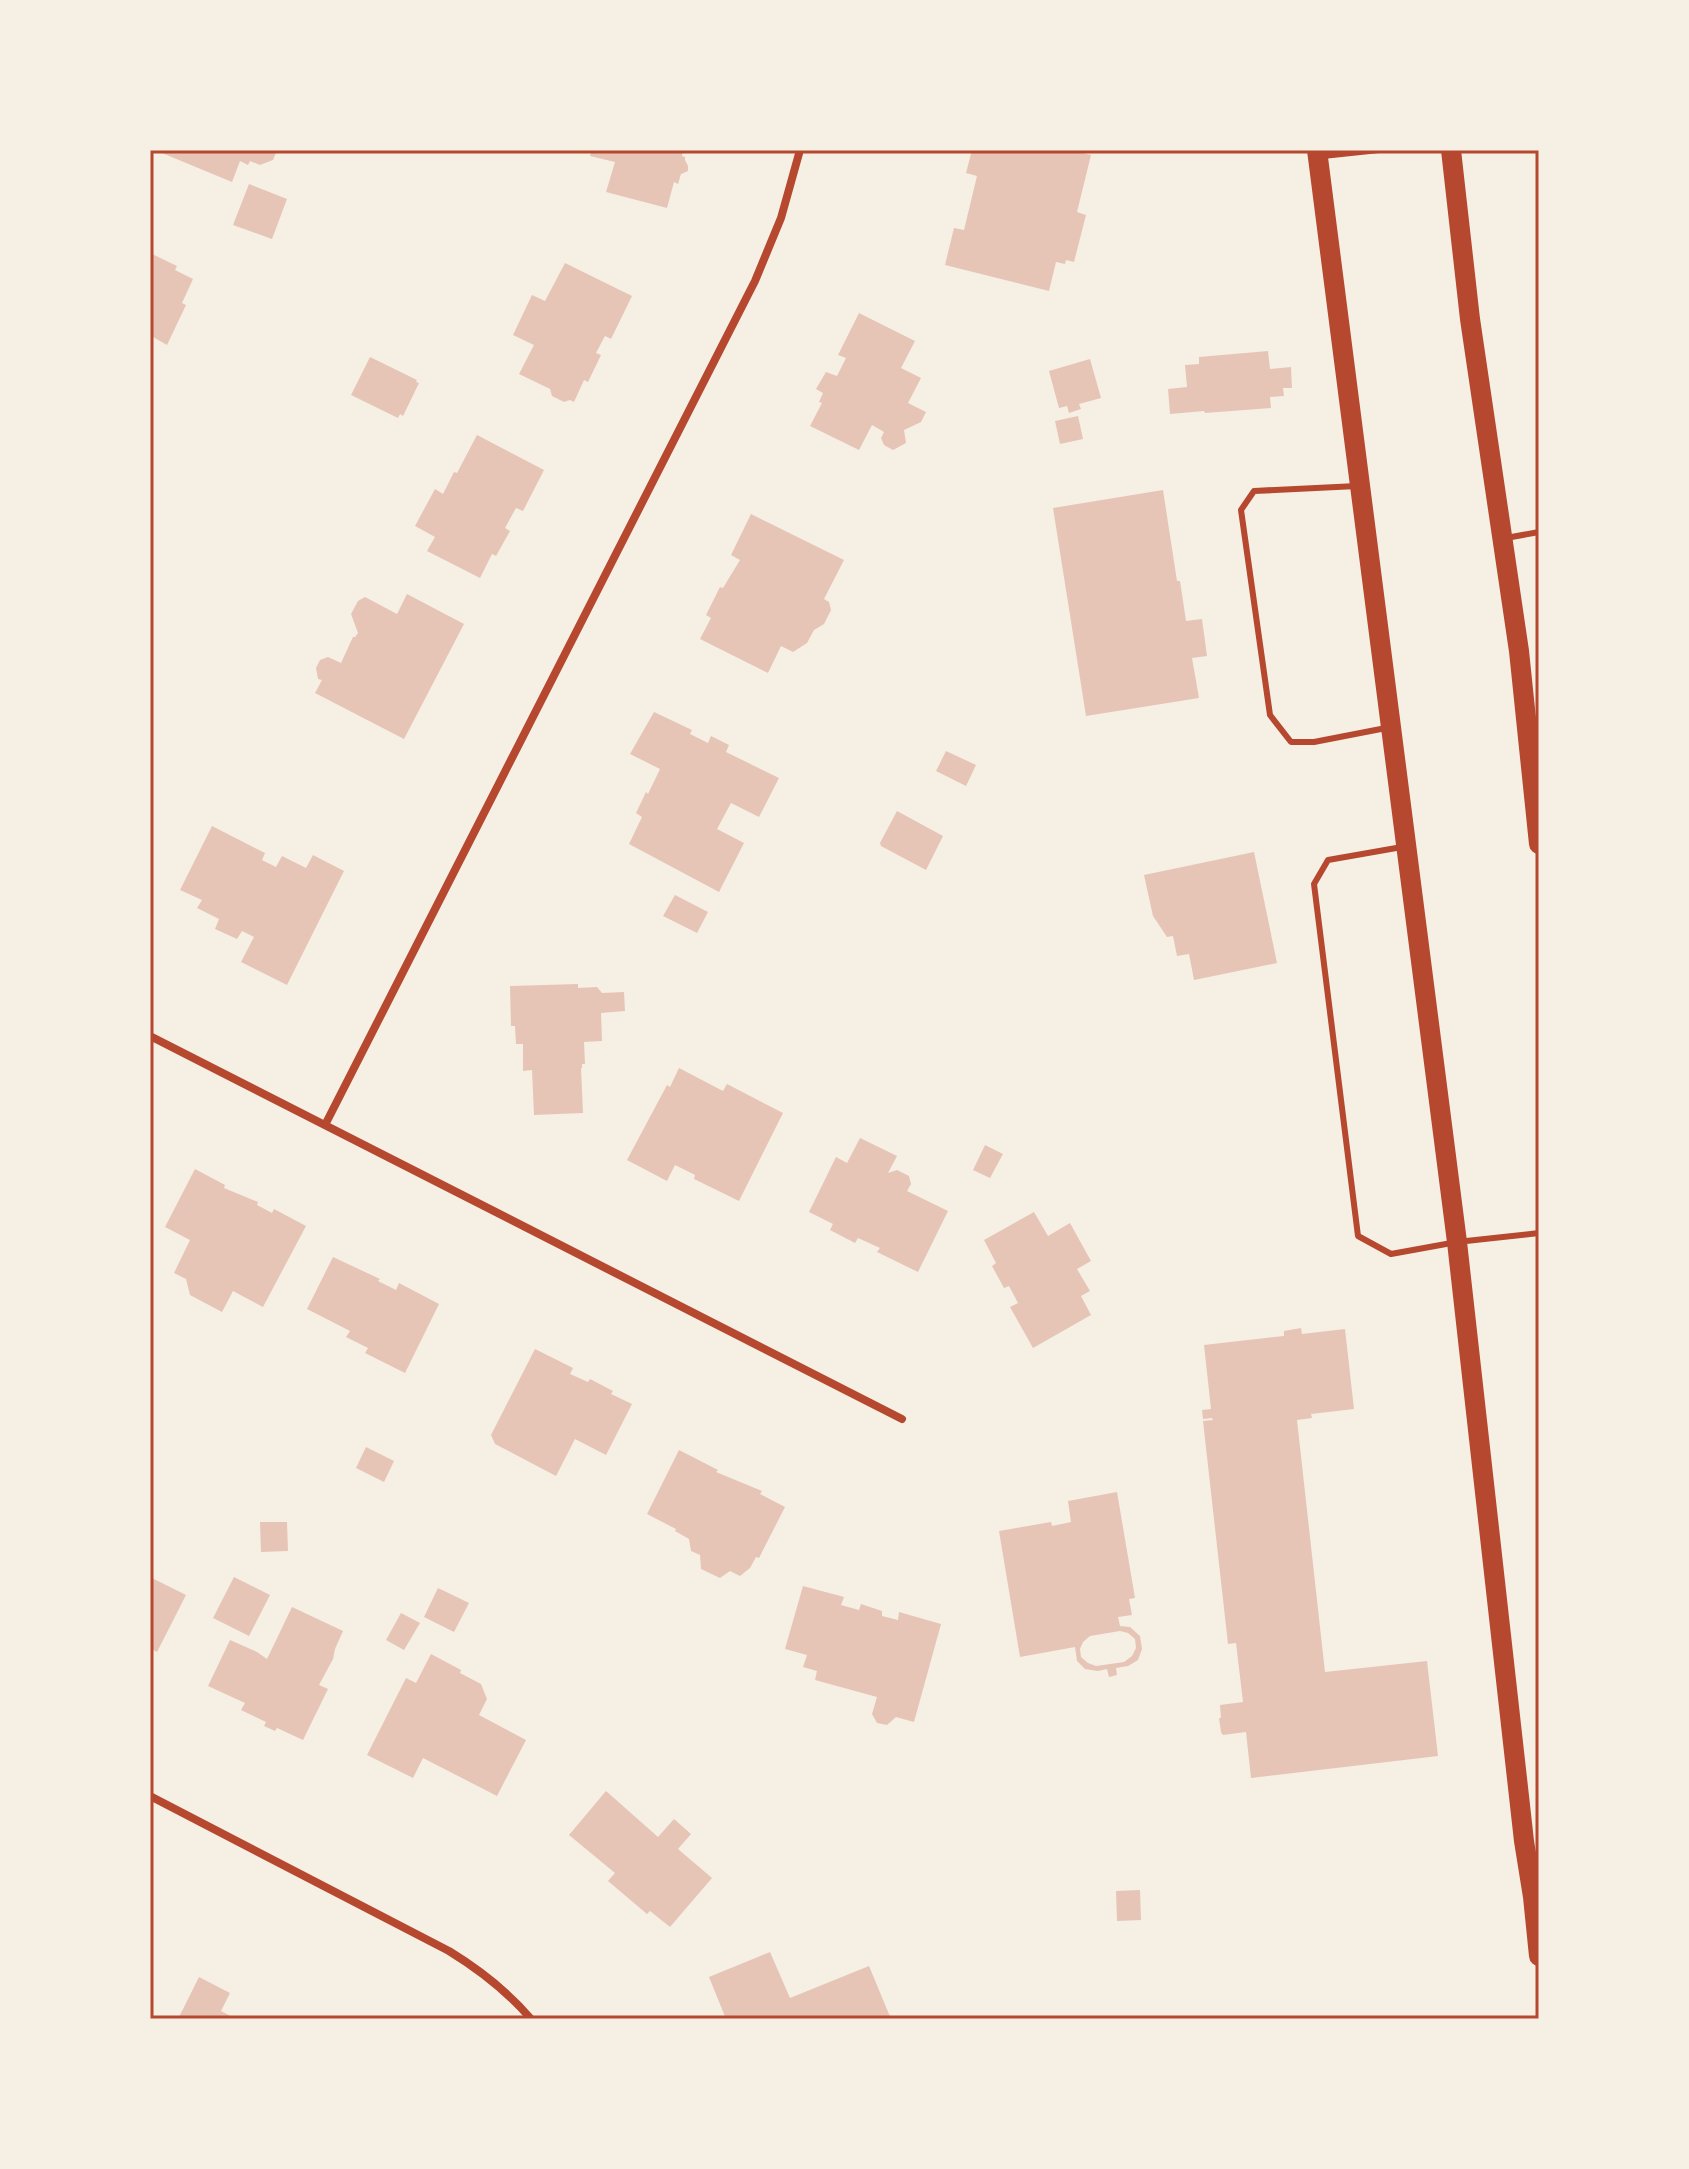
<svg xmlns="http://www.w3.org/2000/svg" width="1689" height="2169" font-family="Inter,sans-serif">
  <style>
    .building { fill: #e6c5b7; fill-rule: evenodd }
    .lines { fill: none; stroke-linecap: round; stroke-linejoin: round }
    .service { stroke: #b5482f; stroke-width: 6 }
    .minor { stroke: #b5482f; stroke-width: 8 }
    .primary { stroke: #b5482f; stroke-width: 20 }
    .neatline { fill: none; stroke: #b5482f; stroke-width: 3 }
  </style>
  <rect width="100%" height="100%" fill="#f6efe4"/>
  <path class="building" d="M163,150H277L273,160L260,165L250,161L248,165L240,161L232,182L162,153Z
    M592,150H683L682,156L685,157V160L688,166V171L681,174L678,184L674,182L667,208L606,192L615,162L590,156Z
    M972,150H1070L1091,155L1077,212L1086,215L1074,262L1066,260L1065,264L1056,262L1049,291L945,265L954,228L964,230L977,176L966,173Z
    M249,184L287,199L272,239L233,225Z
    M150,253L177,266L175,270L193,279L182,303L186,305L167,345L153,337L150,343Z
    M565,263L632,296L611,339L605,336L596,353L601,355L588,382L584,380L574,402L570,400L564,402L552,396L550,389L519,374L534,345L513,335L532,295L545,301Z
    M859,313L915,341L901,368L921,378L908,403L926,412L921,422L904,430L906,443L893,450L884,445L881,438L884,432L872,425L859,450L810,426L822,403L819,402L823,393L816,389L826,372L837,376L846,358L838,355Z
    M1268,351L1270,369L1291,367L1292,388H1283L1284,396L1270,397L1271,408L1205,413L1204,411L1170,414L1168,389L1187,387L1185,365L1199,364V357Z
    M370,357L417,380L416,382L419,383L403,416L400,414L398,418L351,395Z
    M1090,359L1101,398L1079,404L1081,409L1069,413L1067,406L1059,408L1049,371Z
    M1078,416L1083,439L1060,444L1055,421Z
    M477,435L544,470L523,511L516,508L505,528L510,531L496,556L492,554L480,578L427,551L435,537L415,526L435,489L443,494L454,472L457,473Z
    M1163,490L1177,581H1180L1186,621L1202,619L1207,656L1192,658L1199,698L1086,716L1053,508Z
    M751,514L844,560L824,599L829,602L831,610L824,624L814,630L807,643L793,652L781,646L768,673L700,639L711,618L706,615L720,587L723,588L740,560L731,555Z
    M407,594L464,624L404,739L315,693L322,680L318,679L316,668L320,660L328,657L341,663L353,637H355L358,633L351,614L358,601L365,597L397,614Z
    M654,712L692,730L690,734L708,743L711,736L729,745L726,752L779,778L759,817L731,803L717,829L744,843L719,892L629,844L642,817L636,813L646,792L648,794L660,769L630,754Z
    M946,751L976,765L966,786L936,771Z
    M897,811L943,836L926,870L881,846L880,843Z
    M212,826L265,853L262,860L276,867L282,856L306,868L313,855L344,871L287,985L241,962L254,937L242,931L237,939L215,929L219,919L197,908L202,900L180,890Z
    M1254,852L1277,963L1194,980L1189,954L1177,956L1173,936L1167,937L1153,916L1144,875Z
    M675,895L708,912L697,933L663,916Z
    M578,984V988L597,987L602,993L624,992L625,1011L601,1013L602,1041L584,1042L585,1064H582V1068H581L583,1113L534,1115L532,1070L523,1071V1044H516L515,1026H511L510,986Z
    M679,1068L723,1091L727,1084L783,1113L739,1201L694,1179L695,1175L675,1165L667,1181L627,1160L667,1085L670,1087Z
    M860,1138L897,1156L888,1173L897,1170L909,1176L911,1184L907,1191L948,1211L918,1272L877,1252L880,1248L858,1238L855,1243L830,1230L833,1224L809,1212L836,1157L847,1163Z
    M985,1145L1003,1154L990,1178L973,1170Z
    M195,1169L225,1185L224,1188L258,1202L257,1205L272,1213L274,1209L306,1226L263,1307L233,1291L222,1312L190,1295L186,1279L174,1273L190,1240L165,1227Z
    M1034,1212L1048,1236L1070,1223L1091,1261L1077,1269L1090,1291L1081,1296L1091,1315L1033,1348L1010,1307L1018,1303L1009,1286L1004,1288L992,1266L996,1263L984,1240Z
    M333,1257L380,1279L378,1281L396,1290L399,1283L439,1304L405,1373L365,1353L368,1348L346,1337L350,1331L307,1309Z
    M1301,1328L1302,1334L1345,1329L1354,1409L1311,1414L1312,1418L1297,1420L1325,1672L1427,1661L1438,1756L1251,1778L1246,1732L1223,1735L1221,1732L1219,1718H1221L1220,1705L1243,1702L1236,1643L1228,1644L1203,1421L1213,1420L1212,1418L1203,1419L1202,1410L1211,1409L1204,1345L1284,1336V1331Z
    M535,1349L573,1368L570,1374L588,1382L590,1379L613,1391L611,1394L632,1404L606,1455L575,1439L556,1476L495,1444L491,1435Z
    M366,1447L394,1461L384,1482L356,1468Z
    M679,1450L718,1470L716,1472L762,1491L760,1494L785,1507L759,1558L756,1557L750,1568L740,1576L730,1571L720,1578L701,1569L700,1555L691,1551L689,1539L675,1531L676,1529L647,1514Z
    M1117,1492L1135,1598L1129,1599L1132,1615L1118,1617L1120,1626L1130,1627L1140,1636L1142,1649L1138,1660L1128,1666L1116,1668L1117,1675L1109,1677L1107,1669L1098,1671L1085,1669L1077,1661L1075,1647L1020,1657L999,1531L1051,1522L1052,1526L1071,1522L1068,1501ZM1120,1631L1128,1633L1135,1639L1136,1648L1132,1656L1124,1662L1096,1666L1088,1663L1081,1657L1080,1649L1083,1642L1090,1636Z
    M260,1522H287L288,1551L261,1552Z
    M150,1577L186,1595L157,1652L150,1648Z
    M234,1577L270,1595L249,1636L213,1618Z
    M803,1586L844,1597L841,1605L859,1610L861,1604L882,1611V1616L898,1620L899,1612L941,1624L914,1722L896,1717L887,1725L877,1723L872,1714L877,1697L815,1680L817,1671L803,1667L807,1655L785,1649Z
    M438,1588L469,1603L454,1632L424,1617Z
    M292,1607L343,1631L335,1649L333,1659L319,1685L328,1689L303,1740L277,1728L275,1731L264,1726L266,1722L241,1710L245,1703L208,1686L230,1640L257,1652L267,1659Z
    M401,1613L420,1623L404,1650L386,1640Z
    M431,1654L461,1670L460,1673L481,1684L487,1699L479,1715L526,1740L497,1796L423,1758L413,1778L367,1755L406,1678L416,1683Z
    M606,1791L658,1837L674,1819L691,1834L678,1849L712,1878L670,1927L650,1911L647,1914L608,1881L615,1873L569,1835Z
    M1140,1890L1141,1920L1117,1921L1116,1891Z
    M770,1952L790,1998L869,1966L891,2019H726L709,1977Z
    M199,1977L230,1993L221,2011L236,2019H178Z"/>
  <g class="lines">
    <path class="service" d="M1323,156L1379,150
      M1357,486L1254,491L1241,510L1270,715L1291,742H1314L1386,728
      M1506,538L1539,532
      M1402,847L1328,860L1314,884L1358,1236L1391,1254L1457,1242L1539,1233"/>
    <path class="minor" d="M150,1036L902,1419
      M325,1125L755,281L781,218L800,150
      M150,1796L449,1951C480,1970 508,1992 531,2019"/>
    <path class="primary" d="M1317,150L1457,1242L1524,1841L1533,1897L1539,1956
      M1451,150L1470,319L1519,651L1539,844"/>
  </g>
  <rect width="1689" height="2169" fill="none" stroke="#f6efe4" stroke-width="304"/>
  <rect x="152" y="152" width="1385" height="1865" class="neatline"/>
</svg>
